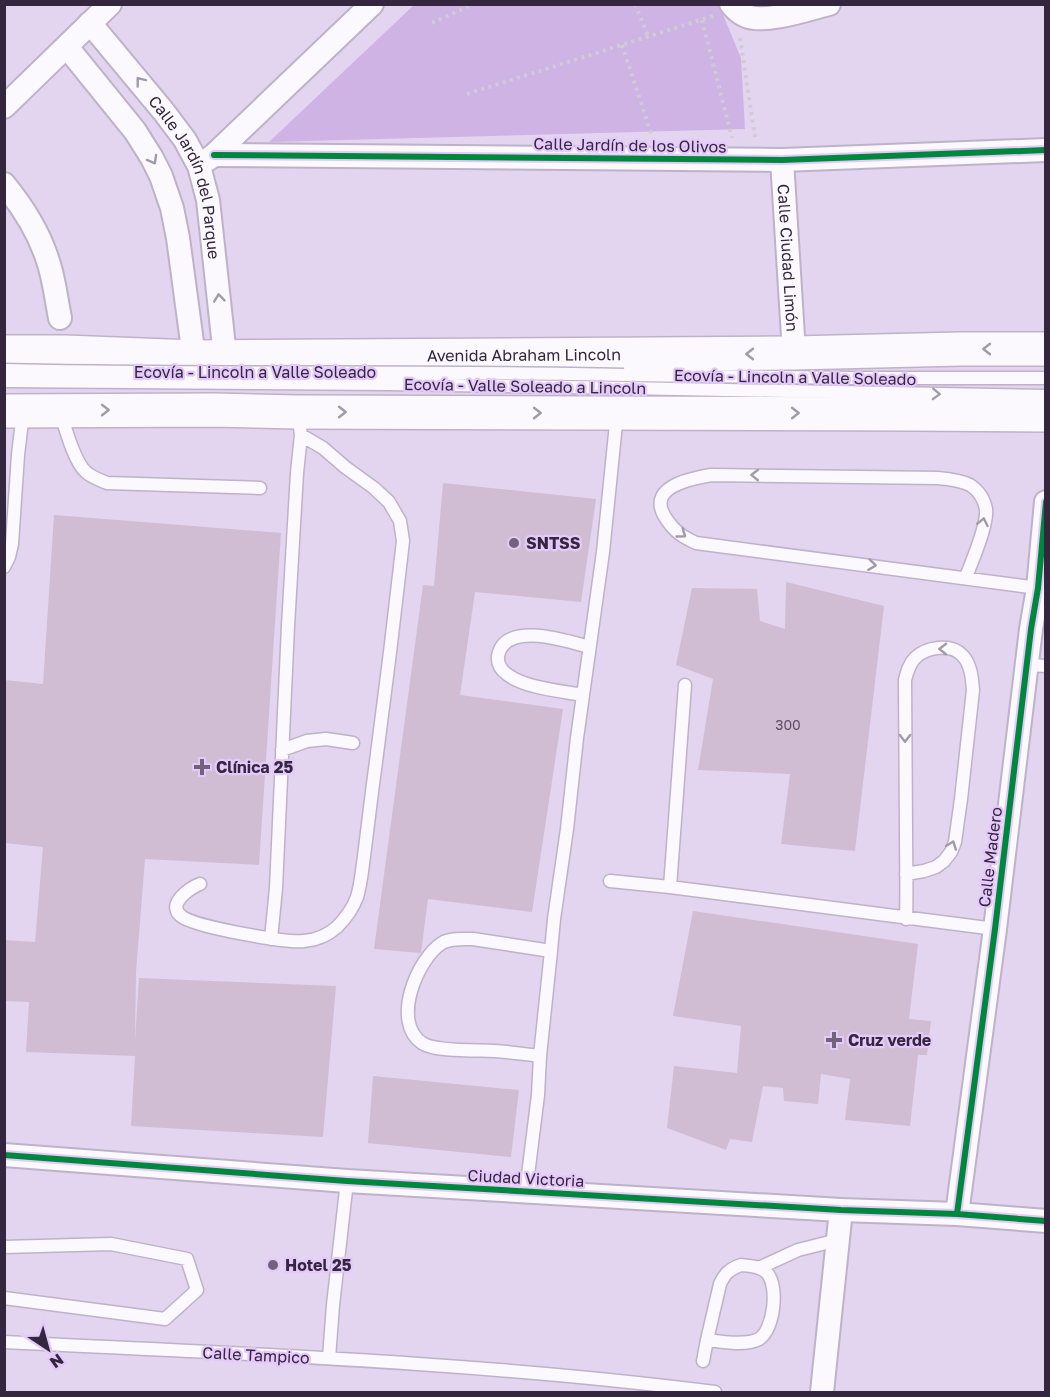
<svg xmlns="http://www.w3.org/2000/svg" width="1050" height="1397" font-family="'Golos Text',sans-serif">
  <style>
    .green { fill: #cfb3e4 }
    .building { fill: #d0bdd4 }
    .lines { fill: none; stroke-linecap: round; stroke-linejoin: round }
    .service-casing { stroke: #beb2c8; stroke-width: 15 }
    .minor-casing { stroke: #beb2c8; stroke-width: 26 }
    .secondary-casing { stroke: #beb2c8; stroke-width: 36 }
    .path { stroke: #d0ccd4; stroke-width: 4; stroke-dasharray: 3 4.5; stroke-linecap: butt }
    .service { stroke: #fbf9fd; stroke-width: 12 }
    .minor { stroke: #fbf9fd; stroke-width: 22 }
    .secondary { stroke: #fbf9fd; stroke-width: 33 }
    .service-bridge-casing { stroke: #beb2c8; stroke-width: 15; stroke-linecap: butt }
    .service-bridge { stroke: #fbf9fd; stroke-width: 12 }
    .cycleway-casing { stroke: #e4c9fa; stroke-width: 10 }
    .cycleway { stroke: #00873e; stroke-width: 6 }
    .oneway { stroke: #a19aa7 }
    .poi-dot { fill: #71637c; stroke: #e4c9fa; stroke-width: 2 }
    .labels { text-anchor: middle; stroke-width: 4.5; stroke-linejoin: round; paint-order: stroke }
    .number-label { font-size: 14px; fill: #5e4e66 }
    .street-label { font-size: 16px; fill: #34263e; stroke: #e4c9fa }
    .poi-label { font-size: 16px; font-weight: bold; fill: #34263e; stroke: #e4c9fa; text-anchor: start }
  </style>
  <rect width="100%" height="100%" fill="#e3d4ef"/>
  <path class="green" d="M414,5H719L741,58L745,129L269,142Z"/>
  <path class="building" d="M443,483L596,499L581,602L475,592L460,695L563,709L532,912L428,899L421,953L374,949L423,585L434,586Z
    M54,515L281,533L259,865L145,859L136,972L135,1041L139,978L336,986L323,1137L131,1126L135,1056L26,1052L29,1002L4,1001V940L35,942L43,847L4,843V680L43,684Z
    M786,582L884,606L855,851L781,844L790,774L698,770L713,679L676,665L692,588L757,589L760,621L785,629Z
    M693,911L918,944L909,1019L931,1021L927,1055H918L910,1126L845,1120L850,1079L821,1074L818,1104L784,1101L783,1088L763,1086L752,1142L730,1139L726,1150L667,1128L674,1066L737,1073L741,1026L673,1016Z
    M373,1076L519,1090L511,1157L368,1143Z"/>
  <g class="lines">
    <g class="service-casing">
      <path id="service" d="M624,375L853,378H1046
        M626,388L1046,396
        M60,411C65,427 74,462 86,472C91,477 100,480 107,483L260,488
        M4,567L9,557L12,544L18,455L23,413
        M966,577C972,561 988,525 986,509C984,499 978,490 970,485C960,480 948,479 937,478L711,475C688,479 644,488 667,520C675,532 683,537 696,543L1038,588
        M1027,665L1046,666
        M583,695C561,691 526,688 508,675C501,670 497,664 498,656C505,620 567,641 589,647
        M282,750L307,741L326,739L353,743
        M610,881L670,887L995,929
        M200,884C190,888 166,904 181,916C194,927 286,943 304,941C317,940 328,935 337,927C346,918 353,908 357,897C361,884 362,870 364,856C367,832 370,808 373,784C384,703 394,622 403,541L400,521L389,502L374,488L345,467L323,448L301,435
        M670,887L685,685
        M906,919C907,889 906,860 906,831C906,781 905,730 905,680C907,672 909,664 915,658C926,647 951,643 962,655C971,664 972,678 973,690L961,799L955,842L951,852L944,861L936,867L924,871L906,874
        M271,939L276,888L288,626L297,473L301,435L300,428
        M551,951L554,919L567,829L577,738L603,552L617,414
        M526,1191L538,1095L540,1056L551,951L473,939C464,939 450,938 442,943C417,959 391,1022 422,1043C435,1052 477,1050 494,1051C509,1052 525,1054 540,1056
        M4,1247L111,1244L187,1259L197,1290L165,1319L4,1298
        M741,1265C750,1266 761,1266 767,1273C779,1286 774,1330 759,1339C747,1346 721,1342 707,1340L720,1284C725,1273 730,1269 741,1265Z
        M759,1268L798,1250L838,1240
        M4,1342C242,1354 479,1362 715,1392
        M329,1358L333,1305L347,1181
        M703,1361L707,1340"/>
    </g>
    <g class="minor-casing">
      <g id="minor">
        <path d="M731,4C735,9 740,14 746,16C765,24 809,9 829,4"/>
        <path id="s1" d="M90,23L164,112L185,140L199,166L208,200L225,356"/>
        <path d="M67,47L135,131L152,158L161,176L172,208L178,238L194,357"/>
        <path d="M4,107L110,4"/>
        <path d="M214,155L782,160L1046,150"/>
        <path d="M207,160L214,155L372,4"/>
        <path id="s2" d="M782,160L794,353"/>
        <path d="M4,184C22,206 38,231 47,258C54,277 56,298 60,318"/>
        <path d="M4,1155L347,1181L841,1210L957,1214L1046,1221"/>
        <path d="M957,1214L995,929L1031,629L1038,588L1046,502"/>
        <path d="M822,1392L841,1210"/>
      </g>
    </g>
    <g class="secondary-casing">
      <g id="secondary">
        <path id="s3" d="M4,352H65L194,357L794,353L960,349H1046"/>
        <path d="M4,411L214,410L298,412L912,414L1046,415"/>
      </g>
    </g>
    <path class="path" d="M635,4L648,36
      M702,20L732,138
      M432,23L473,4
      M740,38L755,137
      M622,45L652,136
      M467,94L713,16"/>
    <use href="#service" class="service"/>
    <use href="#minor" class="minor"/>
    <use href="#secondary" class="secondary"/>
    <g class="service-bridge-casing">
      <path id="service-bridge" d="M4,370C211,375 418,370 624,375
        M4,381L389,384L626,388"/>
    </g>
    <use href="#service-bridge" class="service-bridge"/>
    <g class="cycleway-casing">
      <path id="cycleway" d="M214,155L782,160L1046,150
        M4,1155L347,1181L841,1210L957,1214L1046,1221
        M957,1214L995,929L1031,629L1038,588L1046,502"/>
    </g>
    <use href="#cycleway" class="cycleway"/>
  </g>
  <defs><path id="oneway-chevron" d="M-2-3.5L2.5 0L-2 3.5" fill="none" stroke-width="1.6" stroke-linecap="round" stroke-linejoin="round" transform="scale(1.5)"/></defs>
  <g class="oneway">
    <use href="#oneway-chevron" transform="translate(140 81) rotate(-128)"/>
    <use href="#oneway-chevron" transform="translate(153 160) rotate(61)"/>
    <use href="#oneway-chevron" transform="translate(219 298) rotate(-96)"/>
    <use href="#oneway-chevron" transform="translate(987 349) rotate(180)"/>
    <use href="#oneway-chevron" transform="translate(750 354) rotate(180)"/>
    <use href="#oneway-chevron" transform="translate(936 394) rotate(2)"/>
    <use href="#oneway-chevron" transform="translate(105 410)"/>
    <use href="#oneway-chevron" transform="translate(342 412)"/>
    <use href="#oneway-chevron" transform="translate(537 413)"/>
    <use href="#oneway-chevron" transform="translate(795 413)"/>
    <use href="#oneway-chevron" transform="translate(755 475) rotate(-179)"/>
    <use href="#oneway-chevron" transform="translate(983 522) rotate(-78)"/>
    <use href="#oneway-chevron" transform="translate(682 534) rotate(36)"/>
    <use href="#oneway-chevron" transform="translate(872 565) rotate(7)"/>
    <use href="#oneway-chevron" transform="translate(943 649) rotate(-179)"/>
    <use href="#oneway-chevron" transform="translate(905 738) rotate(90)"/>
    <use href="#oneway-chevron" transform="translate(952 845) rotate(-70)"/>
  </g>
  <g class="poi-dot">
    <circle cx="514" cy="543" r="6"/>
    <path d="M199 758h6v6h6v6h-6v6h-6v-6h-6v-6h6z"/>
    <path d="M831 1031h6v6h6v6h-6v6h-6v-6h-6v-6h6z"/>
    <circle cx="273" cy="1265" r="6"/>
  </g>
  <g class="labels">
    <g class="number-label">
      <text x="788" y="730">300</text>
    </g>
    <g class="street-label">
      <text transform="translate(630 145) rotate(1)" y="6">Calle Jardín de los Olivos</text>
      <text dy="6" stroke="none"><textPath href="#s1" startOffset="186">Calle Jardín del Parque</textPath></text>
      <text dy="6" stroke="none"><textPath href="#s2" startOffset="98">Calle Ciudad Limón</textPath></text>
      <text dy="6" stroke="none"><textPath href="#s3" startOffset="520">Avenida Abraham Lincoln</textPath></text>
      <text x="255" y="378">Ecovía - Lincoln a Valle Soleado</text>
      <text transform="translate(795 377) rotate(1)" y="6">Ecovía - Lincoln a Valle Soleado</text>
      <text transform="translate(525 386) rotate(1)" y="6">Ecovía - Valle Soleado a Lincoln</text>
      <text transform="translate(990 857) rotate(-83)" y="6">Calle Madero</text>
      <text transform="translate(526 1178) rotate(3)" y="6">Ciudad Victoria</text>
      <text transform="translate(256 1355) rotate(3)" y="6">Calle Tampico</text>
    </g>
    <g class="poi-label">
      <text x="526" y="549">SNTSS</text>
      <text x="216" y="773">Clínica 25</text>
      <text x="848" y="1046">Cruz verde</text>
      <text x="285" y="1271">Hotel 25</text>
    </g>
  </g>
  <rect width="1050" height="1397" fill="none" stroke="#34263e" stroke-width="12"/>
  <g transform="translate(48 1349) rotate(144)" stroke="#e4c9fa" stroke-width="4.5" paint-order="stroke">
  <path d="M0-4.5L10 22L0 15L-10 22Z" fill="#34263e"/>
  <text y="-9" font-size="16" font-weight="bold" text-anchor="middle" fill="#34263e">N</text>
  </g>
</svg>
